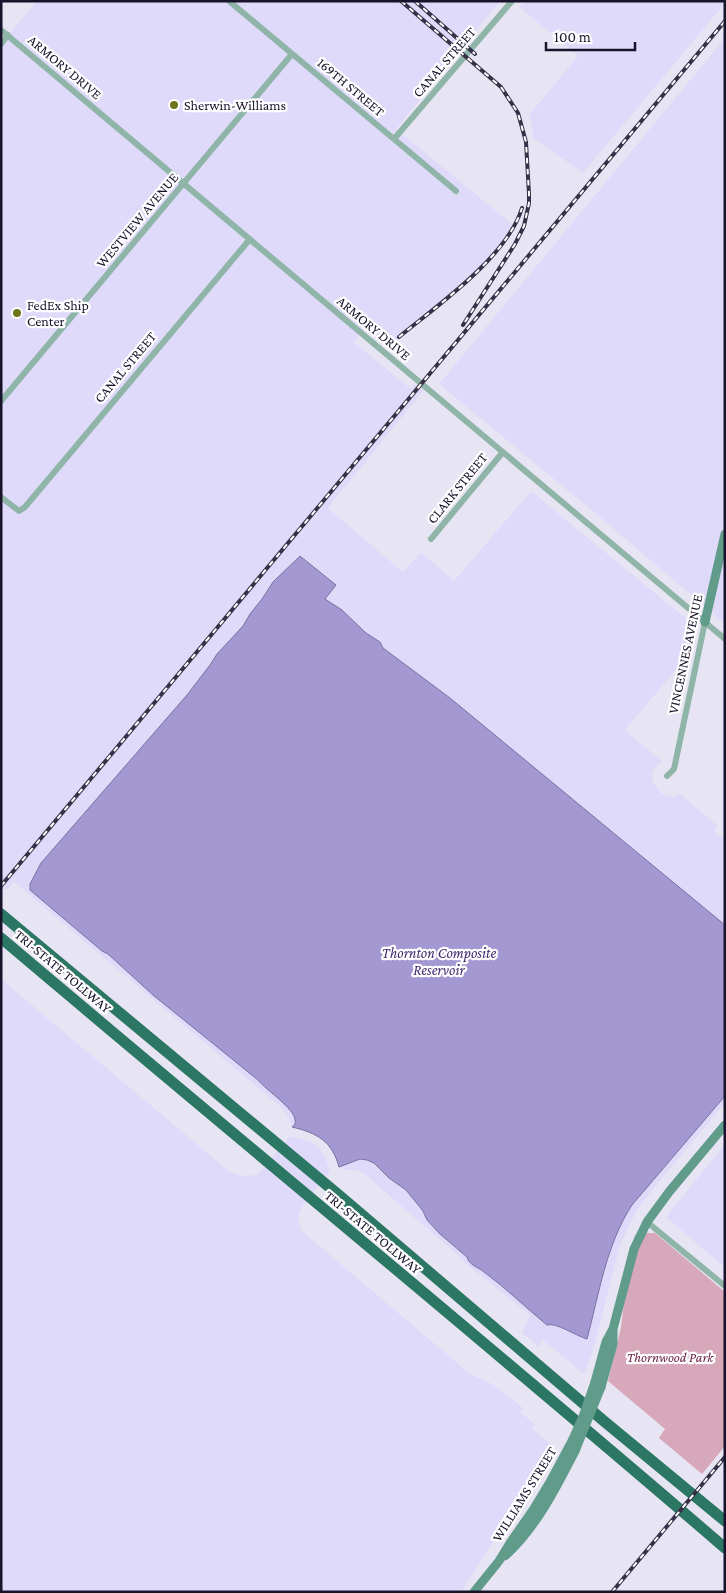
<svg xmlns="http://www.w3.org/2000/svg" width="726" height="1593" font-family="'Crimson Pro',serif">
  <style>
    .built { fill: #e0dafa }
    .green { fill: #d6a8b9 }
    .water { fill: #a498d2; stroke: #7a70a0 }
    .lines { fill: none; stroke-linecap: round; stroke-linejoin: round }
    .street { stroke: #8fb5a9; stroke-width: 6 }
    .secondary { stroke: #619c8b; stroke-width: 9 }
    .highway { stroke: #2c7664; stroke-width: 11 }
    .rail-casing { stroke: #373148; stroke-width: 4 }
    .rail { stroke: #fff; stroke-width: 2; stroke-dasharray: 5.5; stroke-linecap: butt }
    .secondary-bridge { stroke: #619c8b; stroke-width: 9 }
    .poi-dot { fill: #6d741c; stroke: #fff; stroke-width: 2 }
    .labels { text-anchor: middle; stroke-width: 4.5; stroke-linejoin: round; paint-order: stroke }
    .street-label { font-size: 14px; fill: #19122b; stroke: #fff }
    .poi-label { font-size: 14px; fill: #19122b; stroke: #fff; text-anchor: start }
    .park-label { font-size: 14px; font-style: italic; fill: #691d43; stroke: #fff }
    .water-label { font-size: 15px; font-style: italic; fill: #3f2a6f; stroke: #fff }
  </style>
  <rect width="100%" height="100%" fill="#e7e5f3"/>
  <path class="built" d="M37,1H500L396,129L512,224L510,234L485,264L389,345L367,327L354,342L411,389L415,384L424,390L328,508L403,572L421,552L454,581L531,491L684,617L692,634L685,659L625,730L663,762L657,765L653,771L652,777L653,782L662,794L675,797L679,793L718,826L714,831L725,840V1103L653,1189L637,1210L629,1226L620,1246L592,1354L584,1374L543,1340L539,1347L522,1333L530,1315L469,1266L443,1242L363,1173L355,1170H345L339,1167L336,1157L331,1148L323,1140L309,1131L292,1127L290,1119L282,1108L14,882L8,889H3L1,892V30L8,35Z
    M524,1H725V3L583,173L534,139L529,115L578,56L519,7Z
    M725,38V624L601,518L439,384Z
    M1,977L14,990L230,1172L238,1175L247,1176L255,1175L260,1172L290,1136L309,1141L317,1146L325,1156L330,1171L301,1208L298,1218L302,1231L469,1373L494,1385L523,1408L520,1412L535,1424L532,1428L554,1447L461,1592H1Z
    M725,1144V1268L666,1217Z"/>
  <path class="green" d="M640,1233H655L725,1292V1446L702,1474L659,1438L665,1429L608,1381L621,1327L625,1294L635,1235Z"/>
  <path class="water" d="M300,556L336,585L325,599L342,610L366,633L380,642L383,648L450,698L725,925V1096L632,1205C606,1245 599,1294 587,1339C576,1336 556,1322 547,1325C526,1308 506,1288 484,1272C478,1267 469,1265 467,1257L440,1234L427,1220L423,1211L406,1190L389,1178L374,1163L367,1160L360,1159L339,1167C332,1141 317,1133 292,1127C294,1125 296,1124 295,1120C295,1109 266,1090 258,1080L153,995L108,954L102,951L30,890V884L41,863L187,695L210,665L217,654L243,626L250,614L262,599L273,582Z"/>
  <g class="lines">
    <path class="street" d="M229,1L456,191
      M1,30L725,639
      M1,44L8,35
      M394,139L512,1
      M1,401L292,54
      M1,497L19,511L25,507L250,239
      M431,539L503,452
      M667,776L674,769L705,622
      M647,1222L725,1286"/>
    <path class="secondary" d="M705,622L725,534
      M595,1382L606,1342L613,1329
      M601,1387L613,1344V1329L634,1249L647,1222L669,1192L725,1125
      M505,1556C536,1528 556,1488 575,1451
      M474,1592L499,1561L510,1543L533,1510L550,1482L573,1439"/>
    <path class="highway" d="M1,914L340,1196L605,1422L725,1521
      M1,938C242,1142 486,1342 725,1548"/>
    <g class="rail-casing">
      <path id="rail" d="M401,1L501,87L518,113L526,142L529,194V203L524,226L515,244L463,325
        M415,1L475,54
        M399,337C438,305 507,257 522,208
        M1,886L725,21
        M612,1592L725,1457"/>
    </g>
    <use href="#rail" class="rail"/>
    <path class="secondary-bridge" d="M573,1439L584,1414L595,1382
      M575,1451L601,1387"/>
  </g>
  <g class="poi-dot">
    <circle cx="174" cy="105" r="5"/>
    <circle cx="17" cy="313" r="5"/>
  </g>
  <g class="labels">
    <g class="street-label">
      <text transform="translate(444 62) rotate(-49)" y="5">CANAL STREET</text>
      <text transform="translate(65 67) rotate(40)" y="5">ARMORY DRIVE</text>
      <text transform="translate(351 87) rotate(40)" y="5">169TH STREET</text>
      <text transform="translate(137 220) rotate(-50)" y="5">WESTVIEW AVENUE</text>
      <text transform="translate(374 328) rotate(40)" y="5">ARMORY DRIVE</text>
      <text transform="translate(125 367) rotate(-50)" y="5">CANAL STREET</text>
      <text transform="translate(457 488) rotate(-51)" y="5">CLARK STREET</text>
      <text transform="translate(685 654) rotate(-78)" y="5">VINCENNES AVENUE</text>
      <text transform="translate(63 971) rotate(40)" y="5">TRI-STATE TOLLWAY</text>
      <text transform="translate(373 1232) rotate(40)" y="5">TRI-STATE TOLLWAY</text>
      <text transform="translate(524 1494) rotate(-58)" y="5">WILLIAMS STREET</text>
    </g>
    <g class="poi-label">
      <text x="184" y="110">Sherwin-Williams</text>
      <text x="27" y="310">FedEx Ship<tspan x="27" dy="16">Center</tspan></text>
    </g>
    <g class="park-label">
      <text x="670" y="1362">Thornwood Park</text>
    </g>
    <g class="water-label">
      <text x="439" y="958">Thornton Composite<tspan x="439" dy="17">Reservoir</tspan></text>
    </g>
  </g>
  <rect width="726" height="1593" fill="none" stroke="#19122b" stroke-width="5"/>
  <path d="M546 42v8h89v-8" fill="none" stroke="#19122b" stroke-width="2.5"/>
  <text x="554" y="42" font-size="15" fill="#19122b" stroke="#ffffff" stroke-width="4" paint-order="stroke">100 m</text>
</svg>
